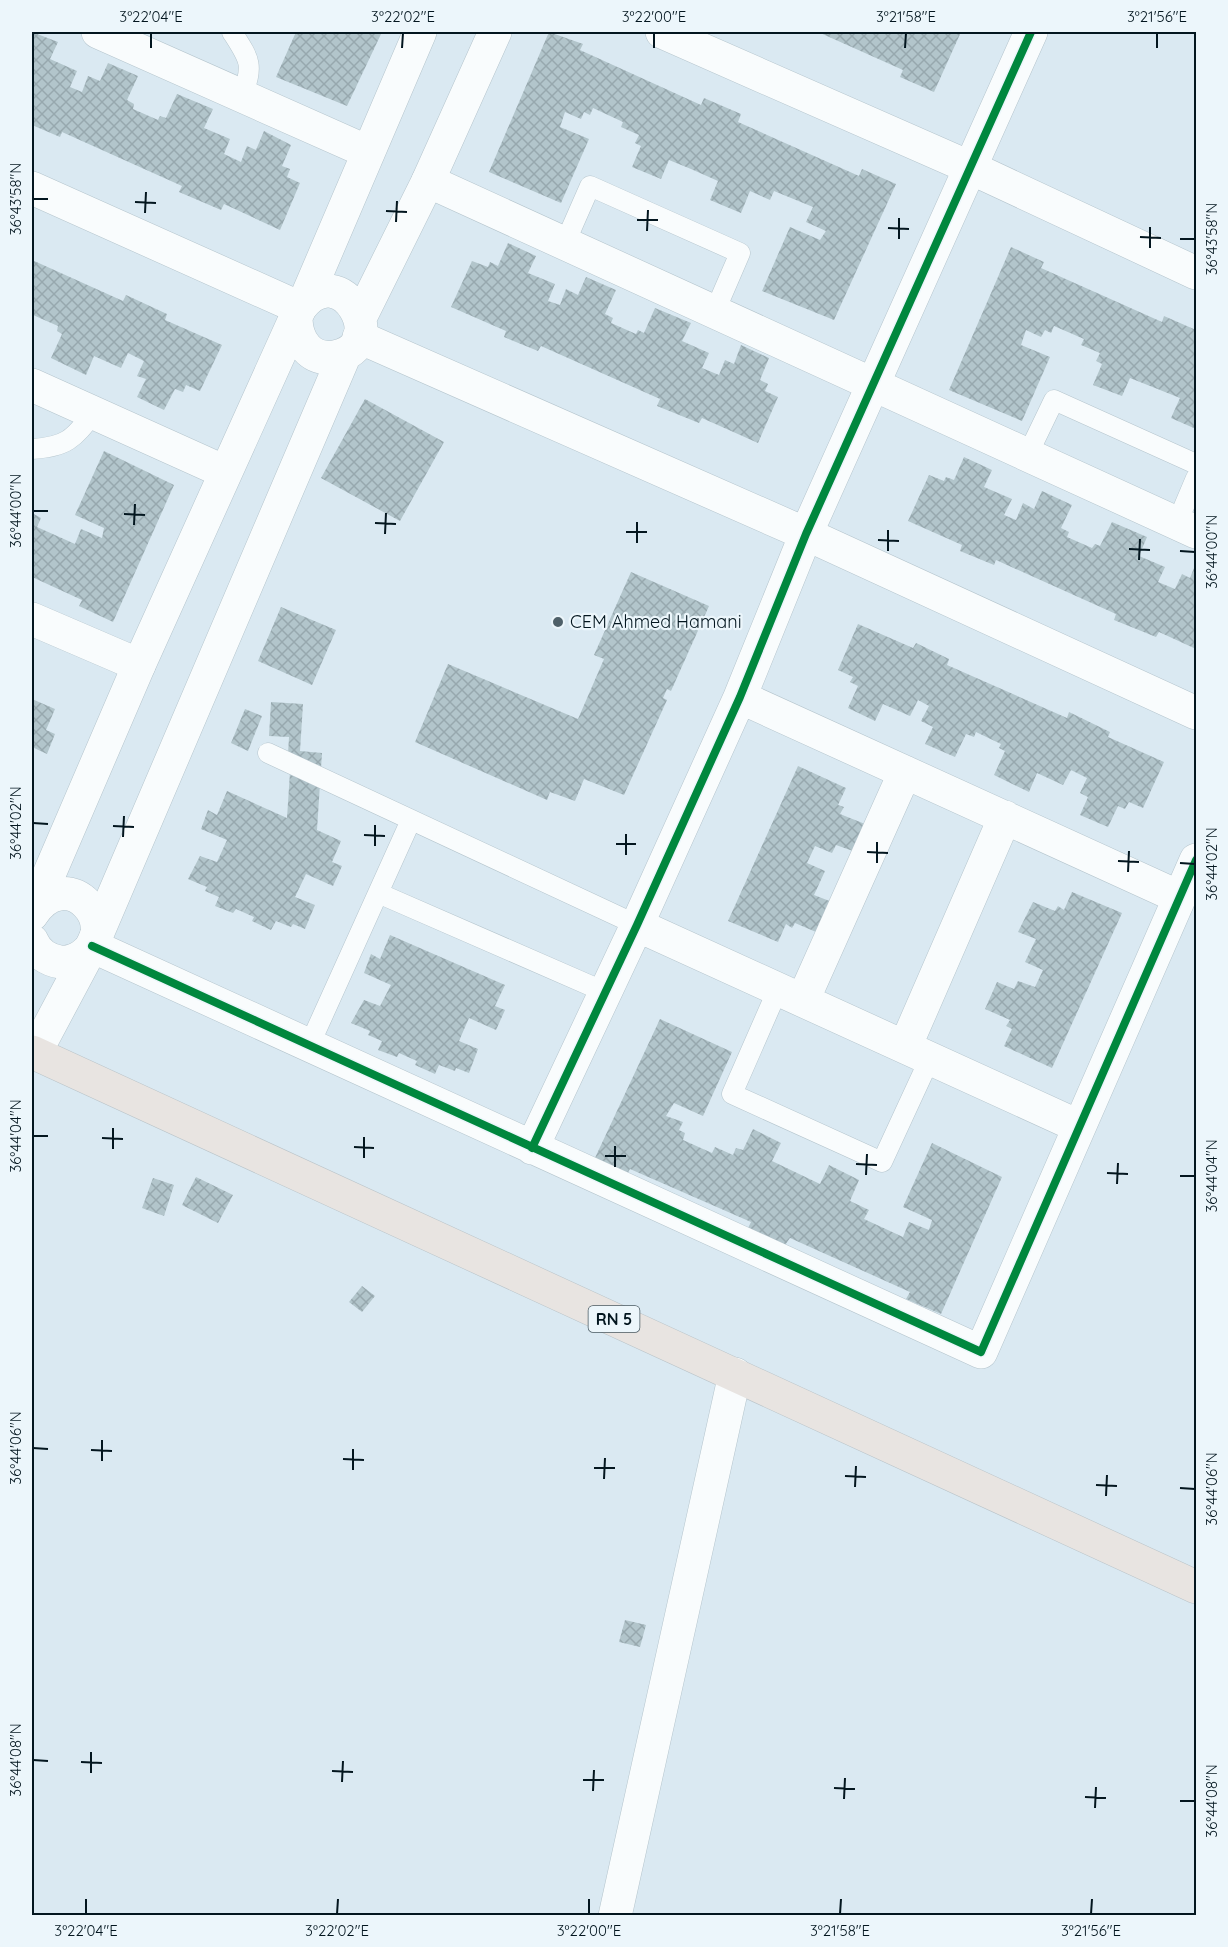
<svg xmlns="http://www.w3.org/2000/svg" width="1228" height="1947" font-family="Quicksand,sans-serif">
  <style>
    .building { fill: url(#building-cross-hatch) }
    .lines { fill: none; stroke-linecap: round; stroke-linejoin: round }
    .service-casing { stroke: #b5c5cd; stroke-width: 21 }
    .minor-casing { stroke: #b5c5cd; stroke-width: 34 }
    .tertiary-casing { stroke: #b5c5cd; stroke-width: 34 }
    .primary-casing { stroke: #bac4c9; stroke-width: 34 }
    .service { stroke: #f9fcfd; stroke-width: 20 }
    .minor { stroke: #f9fcfd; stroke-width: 33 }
    .tertiary { stroke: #f9fcfd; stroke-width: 33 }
    .primary { stroke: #e8e4e1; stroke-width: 33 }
    .cycleway-casing { stroke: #ecf6fb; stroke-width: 11 }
    .cycleway { stroke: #00873e; stroke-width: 8 }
    .ticks { fill: none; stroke: #03161f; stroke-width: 2 }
    .poi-dot { fill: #4e6069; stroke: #ecf6fb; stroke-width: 2 }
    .labels { text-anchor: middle; stroke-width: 4.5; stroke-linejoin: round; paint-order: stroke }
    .shield { fill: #ecf6fb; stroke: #495961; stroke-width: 1.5 }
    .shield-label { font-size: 16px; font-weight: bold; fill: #03161f }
    .poi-label { font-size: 18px; fill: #03161f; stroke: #ecf6fb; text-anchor: start }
    .neatline { fill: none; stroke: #03161f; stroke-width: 2 }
    .ticks-label { font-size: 15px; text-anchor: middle; fill: #03161f }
  </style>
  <defs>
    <pattern id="building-cross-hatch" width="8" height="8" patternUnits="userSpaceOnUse" patternTransform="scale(1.5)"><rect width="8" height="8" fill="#b2c5cb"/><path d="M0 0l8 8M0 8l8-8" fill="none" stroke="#97a8ae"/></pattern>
  </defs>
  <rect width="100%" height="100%" fill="#dae9f2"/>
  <path class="building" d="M32,32L58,42L50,59L77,71L70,87L82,92L88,76L100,81L108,63L138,76L127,100L134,104L133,109L158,120L160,116L166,118L177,94L213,109L204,128L230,139L224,154L241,162L247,146L256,150L264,131L291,145L282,166L290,169L287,177L300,183L280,230L224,204L221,210L179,192L182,186L62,132L60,137L32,125Z
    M296,32H382L347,106L276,77Z
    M549,32L583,44L580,50L701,105L704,98L741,114L738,122L859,176L862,169L896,184L834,320L762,291L790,227L820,240L826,231L806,222L813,207L774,191L770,200L750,191L741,213L710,200L718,181L691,169L669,160L661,179L632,167L641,146L635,143L639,135L621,127L623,122L593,108L590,115L584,112L581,119L565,112L560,127L589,139L561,203L489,172Z
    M818,32H961L934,92L900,77L903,70Z
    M508,243L536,256L528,273L555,284L548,301L560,305L566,289L578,295L586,277L616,290L605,314L613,318L611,323L636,334L638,330L644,333L655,308L691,323L682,341L709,353L702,368L719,375L725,360L734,364L741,345L769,358L760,380L768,384L765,391L778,397L758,443L702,418L699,423L657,406L660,399L541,346L538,351L504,337L506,331L451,307L472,261L488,267L490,262L498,266Z
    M1011,247L1044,262L1041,268L1162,322L1164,316L1196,330V429L1171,418L1180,398L1130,378L1122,396L1093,385L1102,364L1096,361L1100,353L1081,345L1084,339L1054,326L1051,333L1045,330L1041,337L1026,330L1021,345L1050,357L1022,421L949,390Z
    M32,260L123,301L126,295L167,314L165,320L222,345L200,391L186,385L183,392L175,389L164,410L137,397L146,379L137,376L144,361L128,353L121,368L94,356L86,375L51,358L62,334L57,331L58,326L33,315L32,318Z
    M365,399L444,442L400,521L321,478Z
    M104,451L174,485L113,622L79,606L82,600L32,577V513L41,518L37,527L75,544L81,529L102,538L104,528L75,515Z
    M964,457L992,470L984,487L1012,499L1004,515L1016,520L1023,503L1034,509L1042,491L1072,505L1061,528L1069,532L1067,537L1092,548L1095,544L1100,546L1112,522L1147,537L1139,556L1165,567L1158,582L1175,589L1182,574L1190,578L1196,563V649L1159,632L1156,637L1114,620L1116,614L996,560L994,565L960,551L962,545L908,521L929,475L944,481L946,477L954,480Z
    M631,572L709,606L671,691L667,689L663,698L667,700L624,795L584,779L575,801L550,792L547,800L415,742L448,664L578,719L604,659L594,655Z
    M281,607L336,630L312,685L258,661Z
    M858,624L913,648L916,643L949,659L947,665L1067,718L1069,712L1110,732L1108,737L1164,762L1143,808L1129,802L1125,809L1118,806L1108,827L1080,815L1088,797L1080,793L1087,778L1071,770L1063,785L1037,773L1029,792L994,775L1005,751L999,748L1001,744L976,732L974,737L966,734L955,757L925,744L933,727L921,721L929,706L918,700L910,716L883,704L875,721L848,708L858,686L850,682L853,677L838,670Z
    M32,699L55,709L46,730L55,734L47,754L32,747Z
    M271,702L303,704L300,751L322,753L317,830L341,841L332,862L342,866L333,886L306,874L295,897L315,905L305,929L293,924L291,927L276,921L271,930L252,921L254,917L236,909L233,913L215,906L219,897L205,891L207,887L188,879L200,856L217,862L227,840L201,829L208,810L217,815L227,791L287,818L290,772L287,771L289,737L269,736Z
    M245,709L262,716L248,751L231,743Z
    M798,766L846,788L838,805L844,807L840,814L865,824L853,851L836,845L832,853L815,846L807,863L825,871L814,895L832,902L816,932L795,923L792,928L786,924L778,942L728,921Z
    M1072,892L1122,913L1052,1068L1004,1046L1012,1029L1006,1026L1010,1020L985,1009L997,982L1014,989L1018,981L1035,987L1043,970L1025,962L1036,939L1018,932L1033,902L1055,911L1058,906L1064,910Z
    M390,935L505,985L495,1006L505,1010L496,1030L469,1018L459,1041L478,1049L469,1073L456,1068L455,1071L439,1065L435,1074L415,1065L417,1061L399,1053L397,1057L378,1050L382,1041L368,1035L370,1031L351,1023L364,1000L380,1006L391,985L364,973L371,954L380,959Z
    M660,1019L732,1052L703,1116L674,1103L666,1116L683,1122L679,1130L685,1133L683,1140L712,1153L715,1147L733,1155L736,1148L743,1150L753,1129L781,1143L772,1161L820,1184L829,1165L859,1180L850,1201L869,1210L864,1219L903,1237L909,1222L929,1230L932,1220L903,1207L932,1143L1002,1177L941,1314L906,1299L910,1292L790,1238L785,1245L748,1228L751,1222L630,1169L627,1174L594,1160Z
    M196,1177L233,1195L218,1223L182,1205Z
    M153,1178L174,1185L164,1216L142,1208Z
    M362,1286L375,1296L362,1312L349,1302Z
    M625,1620L646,1625L640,1647L619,1642Z"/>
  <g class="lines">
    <g class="service-casing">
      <path id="service" d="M232,32C250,60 254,64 242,96
        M565,243L590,186L740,253L715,311
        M32,449C66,447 74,439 93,413
        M1028,454L1054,400L1196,464
        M1177,523L1196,478
        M268,753L637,925
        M378,893L605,992
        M778,989L732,1094L882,1162L930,1058
        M309,1046L411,820"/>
    </g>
    <g class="minor-casing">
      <path id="minor" d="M98,32L368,152
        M662,32L969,167L1196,273
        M428,181L1196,532
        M32,188L300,308
        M359,337L806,534L1196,713
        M32,385L225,472
        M32,619L139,665
        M740,697L1179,897
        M32,914C68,860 125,927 82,956C76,960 68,963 60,962C48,960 37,953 32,941
        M637,925L1078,1126
        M92,946L981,1352L1196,860
        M803,1000L905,772
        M905,1047L1005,817
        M532,1148L637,925L740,697L806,534L1031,32
        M615,1916L735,1374"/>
    </g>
    <g class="tertiary-casing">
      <path id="tertiary" d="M305,301L420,32
        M361,316L428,181L495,32
        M32,914L139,665L300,308C341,253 394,348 334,357C310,361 297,341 296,320
        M35,1053L92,946L345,354"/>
    </g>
    <g class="primary-casing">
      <path id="primary" d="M32,1052L1196,1587"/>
    </g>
    <use href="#service" class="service"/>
    <use href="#minor" class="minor"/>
    <use href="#tertiary" class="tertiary"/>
    <use href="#primary" class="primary"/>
    <g class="cycleway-casing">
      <path id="cycleway" d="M92,946L981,1352L1196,860
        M532,1148L637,925L740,697L806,534L1031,32"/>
    </g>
    <use href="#cycleway" class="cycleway"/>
  </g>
  <path class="ticks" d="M151,48V33M402,48L403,33M654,48V33M905,48L906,33M1157,48V33M33,199H48M135,202L156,203M386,211L407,212M145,213L146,192M637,220H658M396,222L397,201M888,228L909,229M647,231L648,210M1140,237L1161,238M899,239V218M1180,239H1195M1150,248V227M33,511H48M124,514L145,515M375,523L396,524M134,525L135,504M626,532H647M385,534L386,513M878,540L899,541M637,543V522M1129,549L1150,550M888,551V530M1180,551L1195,552M1139,560L1140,539M33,823L48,824M113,826L134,827M364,835L385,836M123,837L124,816M616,844H636M375,846V825M867,852L888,853M626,855V834M1118,861L1139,862M877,863V842M1180,863L1195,864M1128,872L1129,851M33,1136H48M102,1138L123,1139M354,1147L374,1148M113,1149V1128M605,1156H626M364,1158V1137M856,1164L877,1165M615,1167V1146M1107,1173L1128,1174M866,1175L867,1154M1180,1176H1195M1117,1184L1118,1163M33,1448L48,1449M91,1450L112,1451M343,1459L364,1460M102,1461V1440M594,1468H615M353,1470V1449M845,1476L866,1477M604,1479L605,1458M1096,1485L1117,1486M855,1487L856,1466M1180,1488L1195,1489M1106,1496L1107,1475M33,1760L48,1761M81,1762L102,1763M332,1771L353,1772M91,1773V1752M583,1780H604M342,1782L343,1761M834,1788L855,1789M593,1791L594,1770M1085,1797L1106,1798M844,1799L845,1778M1180,1801H1195M1095,1808L1096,1787M86,1914V1899M337,1914L338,1899M589,1914V1899M840,1914L841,1899M1091,1914L1092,1899"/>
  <circle class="poi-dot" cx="558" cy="622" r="6"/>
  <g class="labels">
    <rect class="shield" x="588.5" y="1306" width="51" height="26" rx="4.5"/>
    <g class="shield-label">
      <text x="614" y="1325">RN 5</text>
    </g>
    <g class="poi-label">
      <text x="570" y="628">CEM Ahmed Hamani</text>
    </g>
  </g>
  <rect width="1228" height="1947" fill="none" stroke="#ecf6fb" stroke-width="66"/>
  <rect x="33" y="33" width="1162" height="1881" class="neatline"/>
  <g class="ticks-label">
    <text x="151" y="22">3°22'04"E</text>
    <text x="403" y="22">3°22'02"E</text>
    <text x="654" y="22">3°22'00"E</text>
    <text x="906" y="22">3°21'58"E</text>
    <text x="1157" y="22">3°21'56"E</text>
    <text transform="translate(16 199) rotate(-90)" y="5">36°43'58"N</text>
    <text transform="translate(1212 239) rotate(-90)" y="5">36°43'58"N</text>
    <text transform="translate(16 511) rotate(-90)" y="5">36°44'00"N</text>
    <text transform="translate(1212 552) rotate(-90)" y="5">36°44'00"N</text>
    <text transform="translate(16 823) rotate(-90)" y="5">36°44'02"N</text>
    <text transform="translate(1212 864) rotate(-90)" y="5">36°44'02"N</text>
    <text transform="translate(16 1136) rotate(-90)" y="5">36°44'04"N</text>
    <text transform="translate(1212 1176) rotate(-90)" y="5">36°44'04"N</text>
    <text transform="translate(16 1448) rotate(-90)" y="5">36°44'06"N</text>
    <text transform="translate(1212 1489) rotate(-90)" y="5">36°44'06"N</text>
    <text transform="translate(16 1760) rotate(-90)" y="5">36°44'08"N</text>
    <text transform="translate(1212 1801) rotate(-90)" y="5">36°44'08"N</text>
    <text x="86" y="1936">3°22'04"E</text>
    <text x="337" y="1936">3°22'02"E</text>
    <text x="589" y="1936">3°22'00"E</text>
    <text x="840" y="1936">3°21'58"E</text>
    <text x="1091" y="1936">3°21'56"E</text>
  </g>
</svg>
